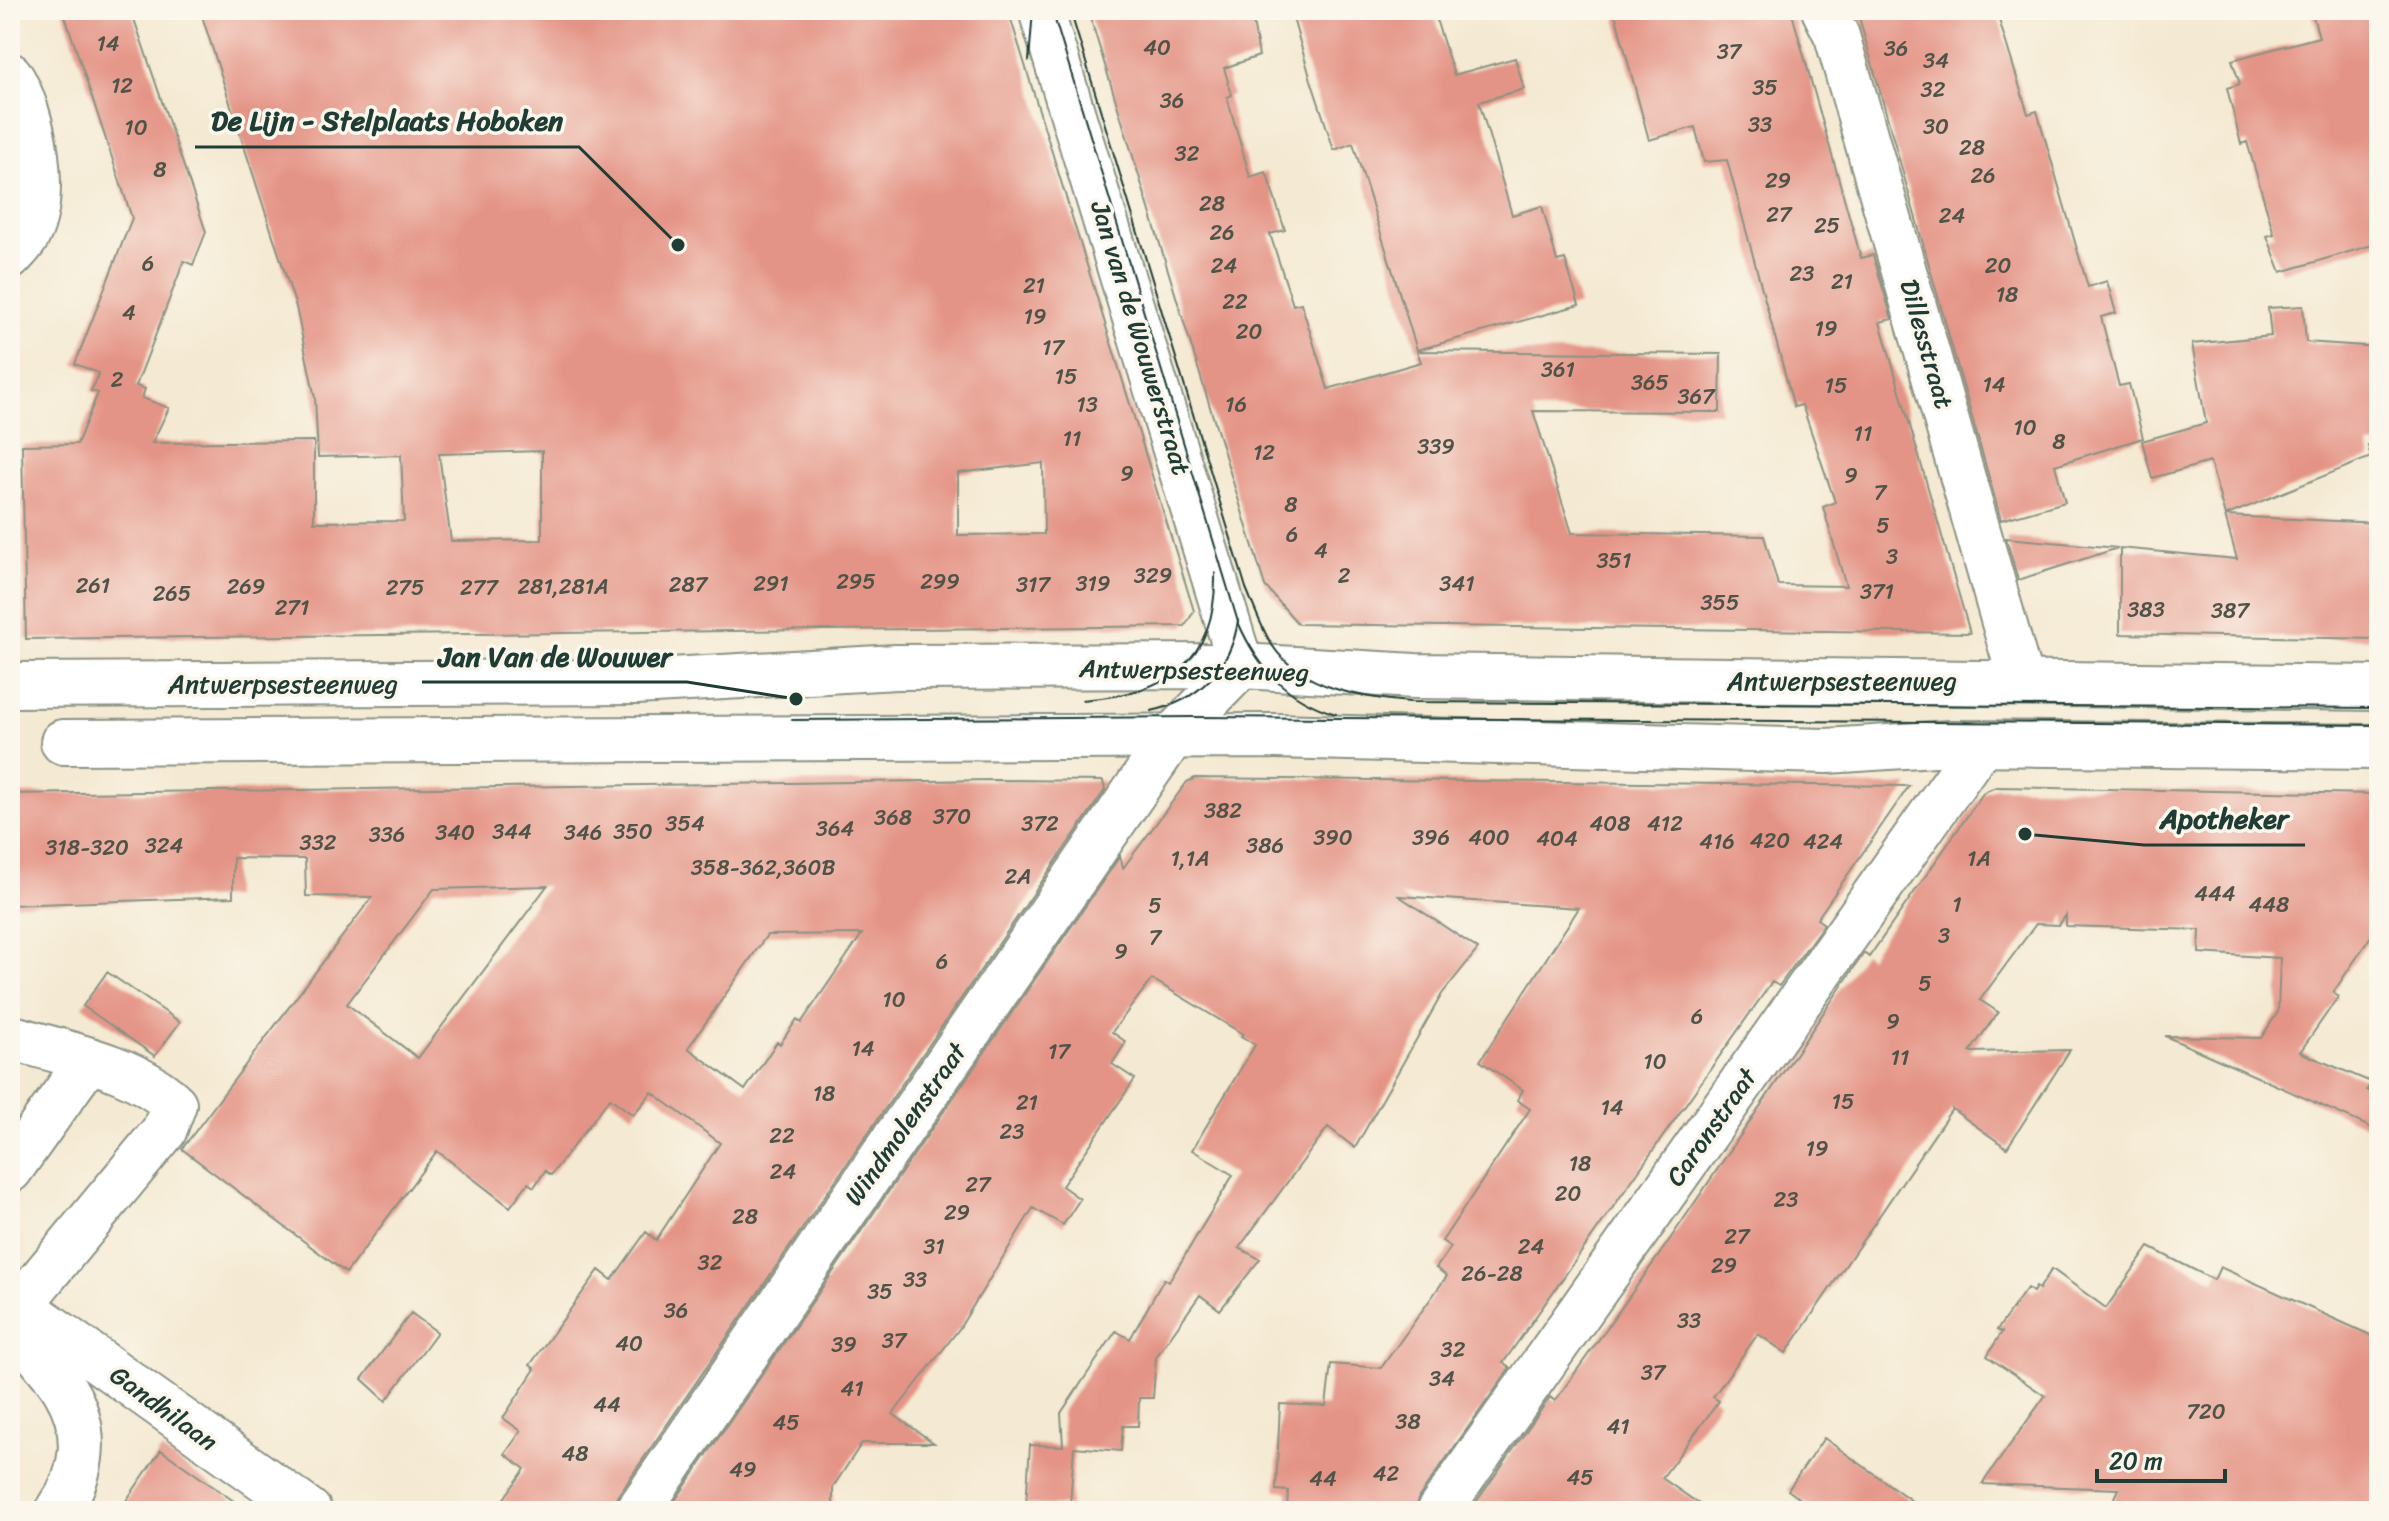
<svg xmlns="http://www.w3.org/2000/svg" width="2389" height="1521" font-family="Sriracha,sans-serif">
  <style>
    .building { fill: #e49486; fill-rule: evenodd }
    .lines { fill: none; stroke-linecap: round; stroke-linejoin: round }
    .street-casing { stroke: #8a9383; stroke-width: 48 }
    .secondary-casing { stroke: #8a9383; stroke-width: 48 }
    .street { stroke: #fff; stroke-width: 44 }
    .secondary { stroke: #fff; stroke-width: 44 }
    .tram { stroke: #1f3d34; stroke-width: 2 }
    .labels { text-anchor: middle; stroke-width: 7; stroke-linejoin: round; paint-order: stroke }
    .number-label { font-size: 22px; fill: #505348 }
    .street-label { font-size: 26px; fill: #1f3d34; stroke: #fbf7ec }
    .leader { fill: none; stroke: #1f3d34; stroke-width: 3 }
    .callout-dot { fill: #1f3d34; stroke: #fbf7ec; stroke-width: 3 }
    .callout-label { font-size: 28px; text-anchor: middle; font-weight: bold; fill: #1f3d34; stroke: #fbf7ec; stroke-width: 7; stroke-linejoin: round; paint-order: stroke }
  </style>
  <rect width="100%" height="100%" fill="#fbf7ec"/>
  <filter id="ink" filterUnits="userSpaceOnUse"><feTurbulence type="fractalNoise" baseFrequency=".0125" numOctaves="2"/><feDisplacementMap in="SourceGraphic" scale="16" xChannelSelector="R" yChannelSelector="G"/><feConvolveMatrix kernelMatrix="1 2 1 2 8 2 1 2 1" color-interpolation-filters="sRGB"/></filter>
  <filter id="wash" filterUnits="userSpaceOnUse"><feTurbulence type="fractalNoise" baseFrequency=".006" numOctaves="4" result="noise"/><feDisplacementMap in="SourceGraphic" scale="32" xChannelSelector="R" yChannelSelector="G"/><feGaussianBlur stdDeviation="1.8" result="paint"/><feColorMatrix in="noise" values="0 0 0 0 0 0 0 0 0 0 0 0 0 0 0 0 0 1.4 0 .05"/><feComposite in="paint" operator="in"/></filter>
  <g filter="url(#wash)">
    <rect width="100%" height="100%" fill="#f4e9d2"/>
    <g id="blocks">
      <path class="building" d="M63,10H131L206,232L193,265L184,261L136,386L145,389L142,398L169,408L152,443L314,441V522L404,521L401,455L318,457L315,398L296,307L200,10H1008L1194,611L1185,626L26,639L22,445L77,444L98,393L91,391L99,373L75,364L132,218ZM542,451V540L451,541L439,454ZM1043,463L1044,534L958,535V473Z
        M1088,10H1251L1259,56L1224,68L1232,95L1227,97L1250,177L1266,172L1285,230L1270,234L1293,305L1301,303L1328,389L1421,362L1417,351L1721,354L1720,412L1533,411L1572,533L1764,536L1778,585L1846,586L1823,507L1835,502L1802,405L1794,407L1727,160L1704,162L1695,127L1649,140L1614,10H1791L1861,258L1873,255L1892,319L1880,322L1970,633L1298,624L1265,586Z
        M1310,10H1433L1454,75L1515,58L1524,89L1479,102L1512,215L1542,206L1557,261L1565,259L1579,305L1417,350L1353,143L1334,150L1311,80L1292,15Z
        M1857,10H1996L2028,114L2037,111L2088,287L2107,281L2116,313L2101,317L2119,386L2129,384L2143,438L2055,465L2065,502L2001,520Z
        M2311,10H2379V243L2281,272L2267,236L2274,234L2247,142L2241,144L2227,88L2240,84L2232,60L2319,37Z
        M2303,306L2306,342L2379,347V445L2368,446L2371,457L2225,516L2210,462L2152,478L2142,441L2206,423L2192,344L2271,336L2268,308Z
        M2225,516L2379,523V639L2120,634V548L2237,559Z
        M2006,538L2118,548L2018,580Z
        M1195,778L1909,786L1817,919L1824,924L1779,986L1772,982L1503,1363L1510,1368L1419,1497L1414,1511H1287L1288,1491L1276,1490L1280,1404L1326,1406L1331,1364L1381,1368L1447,1276L1436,1268L1451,1247L1442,1241L1530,1109L1517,1100L1523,1090L1480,1061L1579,908L1399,896L1478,949L1442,994L1355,1148L1328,1127L1239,1248L1260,1259L1220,1310L1200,1295L1156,1357L1153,1398H1139L1138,1426H1123L1121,1451L1074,1447L1070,1506L1026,1505L1030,1445L1063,1446L1061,1413L1116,1331L1130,1339L1164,1279L1169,1282L1233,1175L1192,1150L1255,1045L1241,1036L1243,1034L1152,979L1112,1032L1126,1042L1112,1064L1135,1079L1062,1186L1080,1199L1063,1225L1033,1208L959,1329L893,1414L934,1443H862L833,1487V1505H821L817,1511H668L1120,856L1123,868L1187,782Z
        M994,780L1103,781L1105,790L617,1497L613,1511H495L525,1469L505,1454L521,1431L503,1418L535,1369L530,1365L599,1270L612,1280L646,1232L656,1240L720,1143L652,1092L633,1115L610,1098L551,1175L545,1171L534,1187L528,1183L510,1207L437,1151L346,1273L182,1149L372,897L306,896L305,859L233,858V897L10,905V794ZM547,886L418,1058L347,1004L434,889ZM862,934L801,1023L797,1019L780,1044L777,1042L745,1090L688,1048L767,935Z
        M1996,787L2379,794V924L2333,993L2338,997L2300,1052L2371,1082L2367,1090L2379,1095V1131L2165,1036L2261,1038L2278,1012L2280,958L2199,953L2200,930L2066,926V915L2059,925L2036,924L1980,1000L1998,1012L1970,1052L2070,1050L2007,1148L1952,1109L1786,1353L1758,1334L1713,1397L1719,1401L1662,1478L1709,1511H1470L1550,1397L1555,1401L1666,1245L1864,953L1869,957L1984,792Z
        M107,972L180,1022L155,1056L83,1006Z
        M2149,1247L2214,1280L2220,1267L2379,1339V1511H2109L2119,1489L1982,1484L2045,1396L1987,1356L2002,1332L1997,1330L2027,1288L2033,1292L2036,1287L2039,1289L2052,1269L2106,1308Z
        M411,1313L437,1332L386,1401L362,1379Z
        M1824,1438L1926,1511H1816L1788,1490Z
        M161,1450L248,1511H119Z"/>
    </g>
  </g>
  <g filter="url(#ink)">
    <use href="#blocks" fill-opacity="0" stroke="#8a9383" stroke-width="2"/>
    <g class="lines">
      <g class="street-casing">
        <path id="street" d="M1824,10L1837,36L2021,682
          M10,75C34,112 50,198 26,238C22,245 15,251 10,257
          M10,1037C63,1053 132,1065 174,1104L164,1131L20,1305C18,1346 46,1358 65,1390C89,1430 85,1473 58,1511
          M10,1170L88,1061
          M10,1305H20L309,1511
          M638,1511L1172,737L1241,666L1041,10
          M1439,1511L1982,743"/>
      </g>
      <g class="secondary-casing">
        <path id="secondary" d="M10,685L636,682L896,667L1241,666L1415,676L2379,688
          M63,742L1275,736L1827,751L1950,743L2379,747"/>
      </g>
      <use href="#street" class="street"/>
      <use href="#secondary" class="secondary"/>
      <path class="tram" d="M1052,10L1238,622C1258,668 1286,699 1336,714
        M1070,10L1246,588C1254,607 1261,627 1272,645C1301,689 1363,698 1411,702L2379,708
        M1029,61L1033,10
        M1082,700C1166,694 1217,663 1215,573
        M1151,711C1197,702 1232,667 1238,620
        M792,720L1191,717L2379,725"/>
    </g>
  </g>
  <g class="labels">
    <g class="number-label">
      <text x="108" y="51">14</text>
      <text x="1157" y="55">40</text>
      <text x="1896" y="56">36</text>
      <text x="1729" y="59">37</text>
      <text x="1936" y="68">34</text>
      <text x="122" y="93">12</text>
      <text x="1765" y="95">35</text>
      <text x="1933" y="97">32</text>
      <text x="1172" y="108">36</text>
      <text x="1760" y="132">33</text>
      <text x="1936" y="134">30</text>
      <text x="136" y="135">10</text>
      <text x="1972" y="155">28</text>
      <text x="1187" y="161">32</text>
      <text x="160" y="177">8</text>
      <text x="1983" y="183">26</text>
      <text x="1778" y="188">29</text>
      <text x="1212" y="211">28</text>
      <text x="1779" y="222">27</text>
      <text x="1952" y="223">24</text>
      <text x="1827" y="233">25</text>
      <text x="1222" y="240">26</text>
      <text x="148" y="271">6</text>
      <text x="1224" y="273">24</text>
      <text x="1998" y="273">20</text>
      <text x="1802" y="281">23</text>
      <text x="1842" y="289">21</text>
      <text x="1034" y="293">21</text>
      <text x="2007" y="302">18</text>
      <text x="1235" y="309">22</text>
      <text x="129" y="320">4</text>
      <text x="1035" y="324">19</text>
      <text x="1826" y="336">19</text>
      <text x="1249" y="339">20</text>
      <text x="1053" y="355">17</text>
      <text x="1558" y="377">361</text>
      <text x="1066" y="384">15</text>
      <text x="117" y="387">2</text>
      <text x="1650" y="390">365</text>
      <text x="1994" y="392">14</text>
      <text x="1836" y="393">15</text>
      <text x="1696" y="404">367</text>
      <text x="1087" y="412">13</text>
      <text x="1236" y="412">16</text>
      <text x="2025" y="435">10</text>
      <text x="1863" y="441">11</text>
      <text x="1072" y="446">11</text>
      <text x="2059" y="449">8</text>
      <text x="1436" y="454">339</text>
      <text x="1264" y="460">12</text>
      <text x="1127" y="481">9</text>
      <text x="1851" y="483">9</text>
      <text x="1880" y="500">7</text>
      <text x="1291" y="512">8</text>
      <text x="1883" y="533">5</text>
      <text x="1292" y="542">6</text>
      <text x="1321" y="558">4</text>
      <text x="1892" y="564">3</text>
      <text x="1614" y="568">351</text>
      <text x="1153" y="583">329</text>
      <text x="1344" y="583">2</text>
      <text x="856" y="589">295</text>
      <text x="940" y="589">299</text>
      <text x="771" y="591">291</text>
      <text x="1093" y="591">319</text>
      <text x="1457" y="591">341</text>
      <text x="688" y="592">287</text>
      <text x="1033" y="592">317</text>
      <text x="93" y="593">261</text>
      <text x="246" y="594">269</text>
      <text x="563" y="594">281,281A</text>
      <text x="405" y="595">275</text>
      <text x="479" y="595">277</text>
      <text x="1877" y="599">371</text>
      <text x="172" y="601">265</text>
      <text x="1720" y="610">355</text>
      <text x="292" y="615">271</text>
      <text x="2146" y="617">383</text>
      <text x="2230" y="618">387</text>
      <text x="1223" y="818">382</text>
      <text x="952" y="824">370</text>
      <text x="893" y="825">368</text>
      <text x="685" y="831">354</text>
      <text x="1040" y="831">372</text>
      <text x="1610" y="831">408</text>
      <text x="1665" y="831">412</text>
      <text x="835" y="836">364</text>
      <text x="512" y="839">344</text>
      <text x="633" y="839">350</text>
      <text x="455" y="840">340</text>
      <text x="583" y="840">346</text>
      <text x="387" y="842">336</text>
      <text x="1333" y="845">390</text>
      <text x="1431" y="845">396</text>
      <text x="1489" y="845">400</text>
      <text x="1557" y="846">404</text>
      <text x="1770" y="848">420</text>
      <text x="1717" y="849">416</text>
      <text x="1823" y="849">424</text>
      <text x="318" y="850">332</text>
      <text x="164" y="853">324</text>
      <text x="1265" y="853">386</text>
      <text x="87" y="855">318-320</text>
      <text x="1190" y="866">1,1A</text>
      <text x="1979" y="866">1A</text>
      <text x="763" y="875">358-362,360B</text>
      <text x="1018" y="884">2A</text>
      <text x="2215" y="901">444</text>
      <text x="1957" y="912">1</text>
      <text x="2269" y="912">448</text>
      <text x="1155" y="913">5</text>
      <text x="1944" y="943">3</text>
      <text x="1155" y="945">7</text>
      <text x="1121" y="959">9</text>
      <text x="942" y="969">6</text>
      <text x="1925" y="991">5</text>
      <text x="894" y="1007">10</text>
      <text x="1697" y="1024">6</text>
      <text x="1893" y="1029">9</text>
      <text x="863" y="1056">14</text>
      <text x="1059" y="1059">17</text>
      <text x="1900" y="1065">11</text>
      <text x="1655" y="1069">10</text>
      <text x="824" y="1101">18</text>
      <text x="1843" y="1109">15</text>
      <text x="1027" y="1110">21</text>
      <text x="1612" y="1115">14</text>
      <text x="1012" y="1139">23</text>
      <text x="782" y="1143">22</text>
      <text x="1817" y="1156">19</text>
      <text x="1580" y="1171">18</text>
      <text x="783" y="1179">24</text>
      <text x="978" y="1192">27</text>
      <text x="1568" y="1201">20</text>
      <text x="1786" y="1207">23</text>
      <text x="957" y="1220">29</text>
      <text x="745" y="1224">28</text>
      <text x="1737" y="1244">27</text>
      <text x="934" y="1254">31</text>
      <text x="1531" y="1254">24</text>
      <text x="710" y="1270">32</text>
      <text x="1724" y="1273">29</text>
      <text x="1492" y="1281">26-28</text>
      <text x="915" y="1287">33</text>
      <text x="880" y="1299">35</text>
      <text x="676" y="1318">36</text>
      <text x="1689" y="1328">33</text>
      <text x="894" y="1348">37</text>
      <text x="629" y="1351">40</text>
      <text x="844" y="1352">39</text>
      <text x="1453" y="1357">32</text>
      <text x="1653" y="1380">37</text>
      <text x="1442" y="1386">34</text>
      <text x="852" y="1396">41</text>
      <text x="607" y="1412">44</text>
      <text x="2206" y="1419">720</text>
      <text x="1408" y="1429">38</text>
      <text x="786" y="1430">45</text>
      <text x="1618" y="1434">41</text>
      <text x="575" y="1461">48</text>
      <text x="743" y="1477">49</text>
      <text x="1386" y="1481">42</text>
      <text x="1580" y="1485">45</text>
      <text x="1323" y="1486">44</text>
    </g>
    <g class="street-label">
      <text transform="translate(1141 338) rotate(73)" y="9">Jan van de Wouwerstraat</text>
      <text transform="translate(1927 344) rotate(74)" y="9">Dillesstraat</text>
      <text transform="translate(1194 670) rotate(1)" y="9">Antwerpsesteenweg</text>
      <text x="1842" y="690">Antwerpsesteenweg</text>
      <text x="283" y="693">Antwerpsesteenweg</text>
      <text transform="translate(905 1124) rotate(-55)" y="9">Windmolenstraat</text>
      <text transform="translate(1711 1127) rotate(-55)" y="9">Caronstraat</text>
      <text transform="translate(164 1408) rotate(36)" y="9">Gandhilaan</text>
    </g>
  </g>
  <path class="leader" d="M678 245L579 147H195M796 699L687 682H422M2025 834L2144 845H2305"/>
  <g class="callout-dot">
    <circle cx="678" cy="245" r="8"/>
    <circle cx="796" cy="699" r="8"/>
    <circle cx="2025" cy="834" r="8"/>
  </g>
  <g class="callout-label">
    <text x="387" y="130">De Lijn - Stelplaats Hoboken</text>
    <text x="555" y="666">Jan Van de Wouwer</text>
    <text x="2224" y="828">Apotheker</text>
  </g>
  <rect width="2389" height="1521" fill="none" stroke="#fbf7ec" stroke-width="40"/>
  <path d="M2097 1469v12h128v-12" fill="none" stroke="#1f3d34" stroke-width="4"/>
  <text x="2109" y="1469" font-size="24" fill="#1f3d34" stroke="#fbf7ec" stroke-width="6" paint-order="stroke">20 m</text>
</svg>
